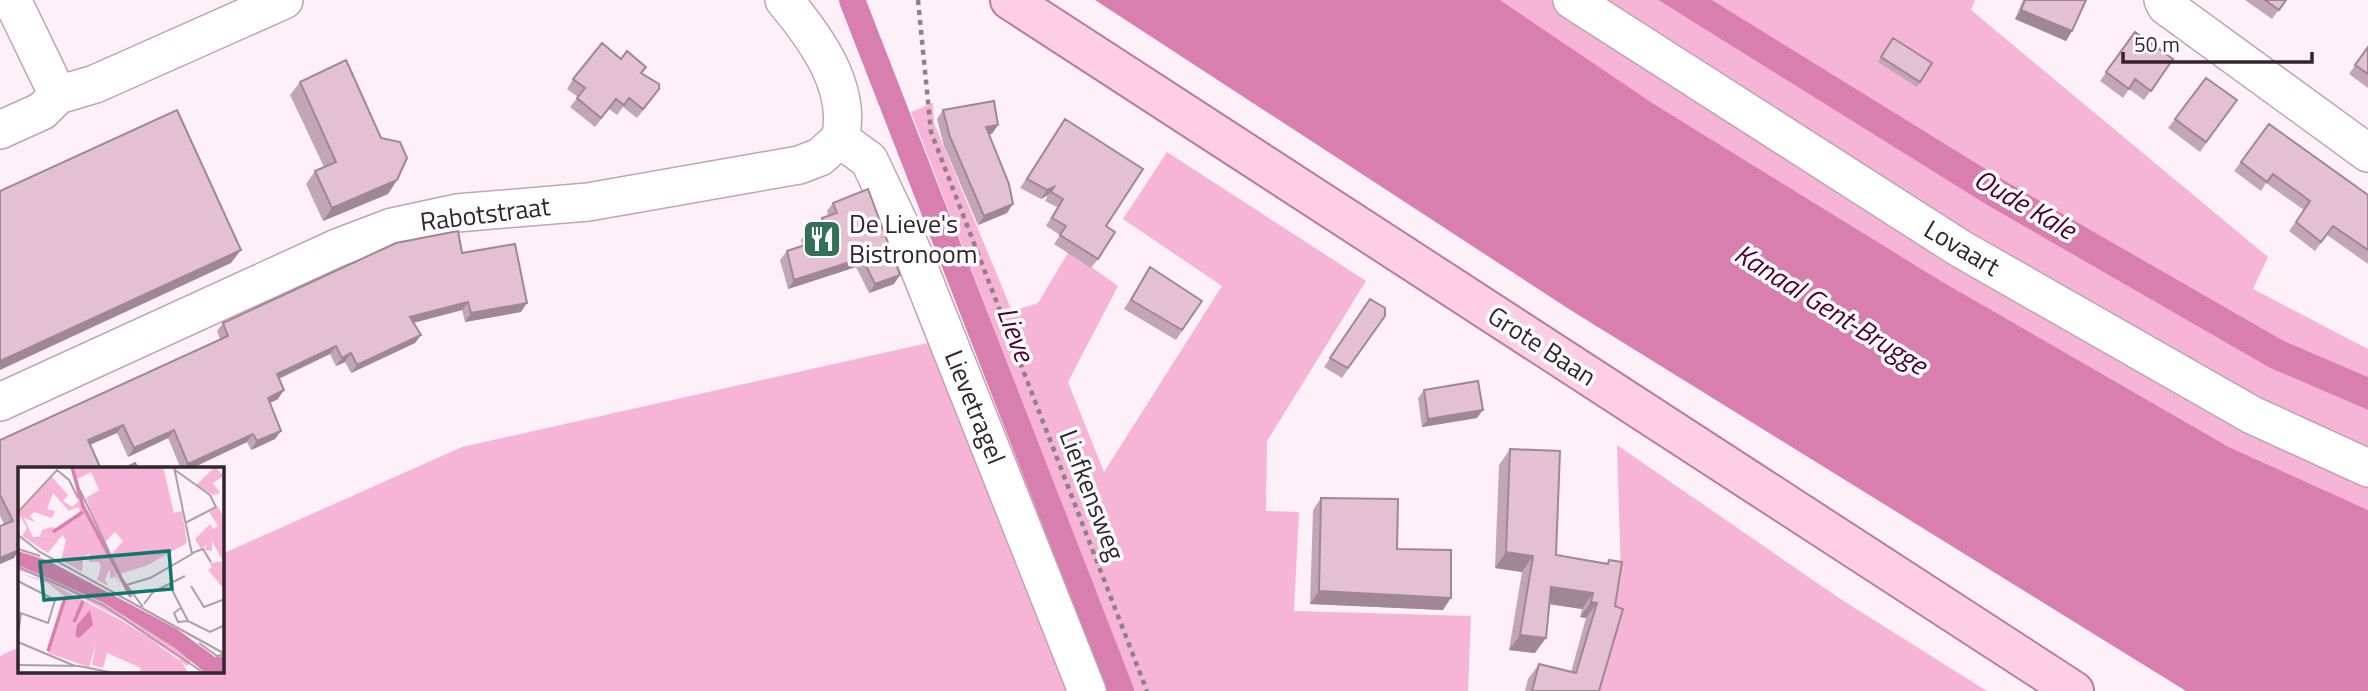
<svg xmlns="http://www.w3.org/2000/svg" width="2368" height="691" font-family="'Titillium Web',sans-serif">
  <style>
    .green { fill: #f6b4d6 }
    .water { fill: #d97fb0 }
    .lines { fill: none; stroke-linecap: round; stroke-linejoin: round }
    .canal { stroke: #d97fb0; stroke-width: 26 }
    .minor-casing { stroke: #c3a2b3; stroke-width: 40 }
    .major-casing { stroke: #b77d9b; stroke-width: 42 }
    .path { stroke: #8f8188; stroke-width: 4.5; stroke-dasharray: 5 5; stroke-linecap: butt }
    .minor { stroke: #fff; stroke-width: 37 }
    .major { stroke: #fecee7; stroke-width: 38 }
    .wall { fill: #c3a6b5 }
    .shaded-wall { fill: #9f8793 }
    .building { fill: #e3c1d2; stroke: #9f8793; stroke-width: 2 }
    .labels { text-anchor: middle; stroke-width: 7; stroke-linejoin: round; paint-order: stroke }
    .street-label { font-size: 26px; fill: #32252c; stroke: #fff }
    .poi-label { font-size: 26px; fill: #32252c; stroke: #fff; text-anchor: start }
    .water-label { font-size: 28px; font-style: italic; fill: #540038; stroke: #fff }
    .inset-river { fill: none; stroke: #d97fb0; stroke-width: 3.5 }
    .inset-road { fill: none; stroke: #ac9fa6; stroke-width: 2 }
    .view { fill: #0f766e; fill-opacity: 0.15; stroke: #0f766e; stroke-width: 3.5 }
    .inset-edge { fill: none; stroke: #32252c; stroke-width: 3.5 }
  </style>
  <rect width="100%" height="100%" fill="#fef0f7"/>
  <path class="green" d="M1500,0H1658L1987,205L2270,368L2368,410V510L2229,447L1941,281L1654,104Z
    M1712,0H1975L1971,10L2268,257L2253,289L2368,349V377L2284,341L2002,179Z
    M933,103L934,123L1012,311L1038,303L1069,251L1118,286L1068,382L1104,472L1222,286L1123,219L1167,152L1366,281L1267,441L1266,511L1299,512L1294,611L1471,616L1468,691H1133L911,112Z
    M937,341L1077,691H0V656L19,647V672H222V554L462,447Z
    M1617,445L1842,600L1987,691H1592L1621,577Z"/>
  <path class="water" d="M1095,0H1500L1654,104L1941,281L2229,447L2368,510V691H2186L1572,311Z
    M1658,0H1712L2002,179L2284,341L2368,377V410L2270,368L1987,205Z"/>
  <g class="lines">
    <path class="canal" d="M852,0L1121,691"/>
    <g class="minor-casing">
      <path id="minor" d="M12,0L58,95
        M1572,0L1961,249L2252,415L2368,468
        M2163,0L2166,6L2368,153
        M0,130L42,111L58,95L95,84L284,0
        M840,139L869,160L913,253L1087,691
        M0,402L337,248L392,227L457,213L588,202L799,165L820,157L840,139C853,88 815,37 784,0"/>
    </g>
    <g class="major-casing">
      <path id="major" d="M1010,0L2074,691"/>
    </g>
    <path class="path" d="M918,0L931,132L1147,691"/>
    <use href="#minor" class="minor"/>
    <use href="#major" class="major"/>
  </g>
  <path class="wall" d="M2023,0H2086L2072,31L2066,41L2015,19Z
    M2245,0H2286L2272,19Z
    M2135,32L2173,59L2144,100L2129,89L2123,98L2100,81Z
    M1893,38L1932,63L1917,87L1878,62Z
    M2368,47V88L2349,74Z
    M621,59L642,73L653,98L637,118L623,107L617,115L609,109L595,127L570,107L578,97L567,89L573,79Z
    M300,82L397,180L388,194L323,221L306,184L315,171L324,167L290,95Z
    M2237,100L2200,152L2168,128L2175,119Z
    M943,110L992,134L989,135L1007,213L978,225L944,146L937,119Z
    M2269,124L2368,195V264L2327,235L2315,251L2289,231L2304,210L2266,183L2261,191L2234,171Z
    M1059,128L1106,226L1098,259L1091,268L1054,244L1060,235L1046,226L1057,207L1045,201L1048,195L1041,199L1020,188Z
    M833,203L894,284L869,293L856,267L788,289L780,260L787,251L803,246L801,240L807,231L816,228L822,218L828,216L827,211Z
    M462,253L521,312L465,322L462,310L414,323L421,335L415,343L351,373L345,362L336,366L330,354L279,379L278,399L270,403L275,439L251,450L247,442L190,469H181L168,438L128,457L117,433L90,445L19,469V550L14,558L0,564V526L4,524L0,516V440L220,339L217,331L223,323Z
    M1150,267L1202,301L1176,340L1124,309Z
    M1370,299L1385,316L1342,378L1324,367Z
    M1424,390L1477,418L1422,427L1418,398Z
    M1510,449L1556,555L1607,563L1609,560L1599,691H1525L1528,679L1539,664L1571,672L1586,618L1580,617L1582,609L1550,604L1535,653L1509,650L1522,572L1495,568L1499,465Z
    M1321,498L1397,549L1443,610L1310,604L1313,510Z"/>
  <path class="shaded-wall" d="M2021,10L2072,31L2066,41L2015,19Z
    M998,125L992,134L980,136L986,127Z
    M397,180L388,194L323,221L332,208Z
    M1054,187L1048,195L1041,199L1047,190Z
    M1013,204L1007,213L978,225L984,216Z
    M241,250L231,263L0,370V361Z
    M862,258L856,267L788,289L794,280Z
    M900,275L894,284L869,293L875,284Z
    M468,302L462,310L404,325L410,317Z
    M527,303L521,312L465,322L471,313Z
    M421,335L415,343L351,373L357,365Z
    M336,346L330,354L271,382L277,374Z
    M351,353L345,362L336,366L342,358Z
    M284,390L278,399L262,407L268,398Z
    M1483,410L1477,418L1422,427L1428,419Z
    M123,425L117,433L82,448L88,440Z
    M174,430L168,438L128,457L134,448Z
    M281,431L275,439L251,450L257,441Z
    M253,434L247,442L190,469H185L188,464Z
    M19,550L14,558L0,564V558Z
    M1506,552L1533,556L1522,572L1495,568Z
    M1551,587L1593,593L1582,609L1541,603Z
    M1319,591L1451,598L1443,610L1310,604Z
    M1591,602L1597,603L1586,618L1580,617Z
    M1520,635L1546,638L1535,653L1509,650Z"/>
  <path class="building" d="M2025,0H2086L2072,31L2021,10Z
    M2265,0H2286L2279,10Z
    M2135,32L2173,59L2151,91L2135,79L2129,89L2106,72Z
    M1893,38L1932,63L1920,82L1881,57Z
    M602,43L621,59L627,51L646,67L641,73L659,84V89L643,109L629,98L624,105L616,99L601,118L577,98L585,88L573,79Z
    M2368,47V74L2355,65Z
    M346,60L381,138L400,142L407,158L397,180L332,208L315,171L336,162L300,82Z
    M2206,78L2237,100L2206,142L2175,119Z
    M994,101L998,125L986,127L1009,184L1013,204L984,216L950,137L943,110Z
    M177,110L241,250L0,361V191Z
    M1065,119L1143,169L1106,226L1115,232L1098,259L1060,235L1066,226L1052,218L1063,199L1051,192L1054,187L1047,190L1027,179Z
    M2269,124L2368,195V250L2333,226L2321,242L2296,222L2310,201L2273,174L2267,182L2241,162Z
    M868,189L900,275L875,284L862,258L794,280L787,251L811,243L807,231L824,225L822,218L837,213L833,203Z
    M458,231L462,253L515,244L527,303L471,313L468,302L410,317L421,335L357,365L351,353L342,358L336,346L277,374L284,390L268,398L281,431L257,441L253,434L188,464L174,430L134,448L123,425L88,440L101,469H19V543L17,544L19,550L0,558V526L13,521L0,495V440L228,336L223,323L396,243Z
    M1150,267L1202,301L1182,330L1131,300Z
    M1370,299L1385,308V316L1348,368L1330,358Z
    M1478,381L1483,410L1428,419L1424,390Z
    M1510,449L1560,451L1556,555L1608,564L1609,560L1622,562L1615,606L1623,609L1599,691H1532L1539,664L1576,673L1597,603L1591,602L1593,593L1551,587L1546,638L1520,635L1533,556L1506,552Z
    M135,463L138,469H123Z
    M1321,498L1398,499L1397,549L1451,550V598L1319,591Z"/>
  <defs>
    <g id="restaurant-square" transform="scale(2.0125)"><rect x="-9" y="-9" width="18" height="18" rx="4" fill="#35705a" stroke="#fff"/><path d="M-5-6h1v4h1v-4h1v4h1v-4h1v5L-1.5 .5V6h-2V.5L-5-1ZM5-6V6H3V1.5H1.5Q1.5-4 5-6Z" fill="#fff"/></g>
  </defs>
  <g fill-rule="evenodd">
    <use href="#restaurant-square" x="822" y="239"/>
  </g>
  <g class="labels">
    <g class="street-label">
      <text transform="translate(485 214) rotate(-7)" y="9">Rabotstraat</text>
      <text transform="translate(1962 248) rotate(31)" y="9">Lovaart</text>
      <text transform="translate(1542 346) rotate(33)" y="9">Grote Baan</text>
      <text transform="translate(975 407) rotate(68)" y="9">Lievetragel</text>
      <text transform="translate(1092 495) rotate(69)" y="9">Liefkensweg</text>
    </g>
    <g class="poi-label">
      <text x="849" y="233">De Lieve's<tspan x="849" dy="30">Bistronoom</tspan></text>
    </g>
    <g class="water-label">
      <text transform="translate(2025 204) rotate(30)" y="10">Oude Kale</text>
      <text transform="translate(1831 309) rotate(32)" y="10">Kanaal Gent-Brugge</text>
      <text transform="translate(1016 334) rotate(69)" y="10">Lieve</text>
    </g>
  </g>
  <g transform="translate(18 467)">
    <rect width="206" height="206" fill="#fef0f7"/>
    <path d="M56,0H145L156,46L164,44L169,76L128,99L102,107L92,89L105,74L97,65L86,76L68,31L81,23L73,5L59,12ZM197,0L206,9L195,16L202,26L195,28L178,18ZM33,9L50,28L45,34L54,40L60,35L58,21L104,120L98,110L92,111V102L87,112L90,119L79,113L83,100L81,95H71V87L65,90L64,105L43,93L48,73L44,68L30,86L4,69L9,61L0,46ZM35,26L51,44L60,40L62,44L41,62L34,60L24,63L22,69H26L15,70L6,51L17,55L12,49L16,45L34,51L37,44L29,42ZM200,40L206,51V122L190,103L194,100L186,86L193,96L205,94L194,74V84L187,83L188,78L183,82L177,72L192,57L195,62L200,59L191,45ZM0,98L86,136L158,182L176,195L188,206L173,194L169,199L107,154L29,112L0,103ZM0,106L29,114L106,155L161,191L170,206H121L123,201L89,186L85,201L74,198L78,177L71,200L30,186L47,130L30,116Z" fill="#f6b4d6" fill-rule="evenodd"/>
    <path d="M0,84L31,94L159,162L197,190L206,189V206H188L158,182L86,136L0,98ZM72,143L75,158L61,171L57,169L59,158Z" fill="#d97fb0"/>
    <path class="inset-river" d="M54,0L65,39L113,130M35,65L65,45M56,155L65,134M30,184L47,131"/>
    <path class="inset-road" d="M157,3L192,28M62,23L104,112L125,140M0,45L39,3L51,13L60,31M167,56L198,40L192,28M0,68L22,85L207,187M0,82L22,89M174,86L185,82L193,95M0,100L85,138L186,206M0,114L37,133L30,156L3,146L0,167M151,117L170,154L192,165L207,158M108,118L132,111L174,87L156,0M173,119L186,140L207,132M126,137L135,125L167,109M164,140L156,146L160,155L170,154M0,175L57,199M181,176L199,189L207,187M0,198L62,199M61,199L96,206"/>
    <path class="view" d="M151,84L154,122L26,133L22,95Z"/>
    <rect width="206" height="206" class="inset-edge"/>
  </g>
  <path d="M2123 52v10h189v-10" fill="none" stroke="#32252c" stroke-width="3.5"/>
  <text x="2134" y="52" font-size="21" fill="#32252c" stroke="#ffffff" stroke-width="5" paint-order="stroke">50 m</text>
</svg>
